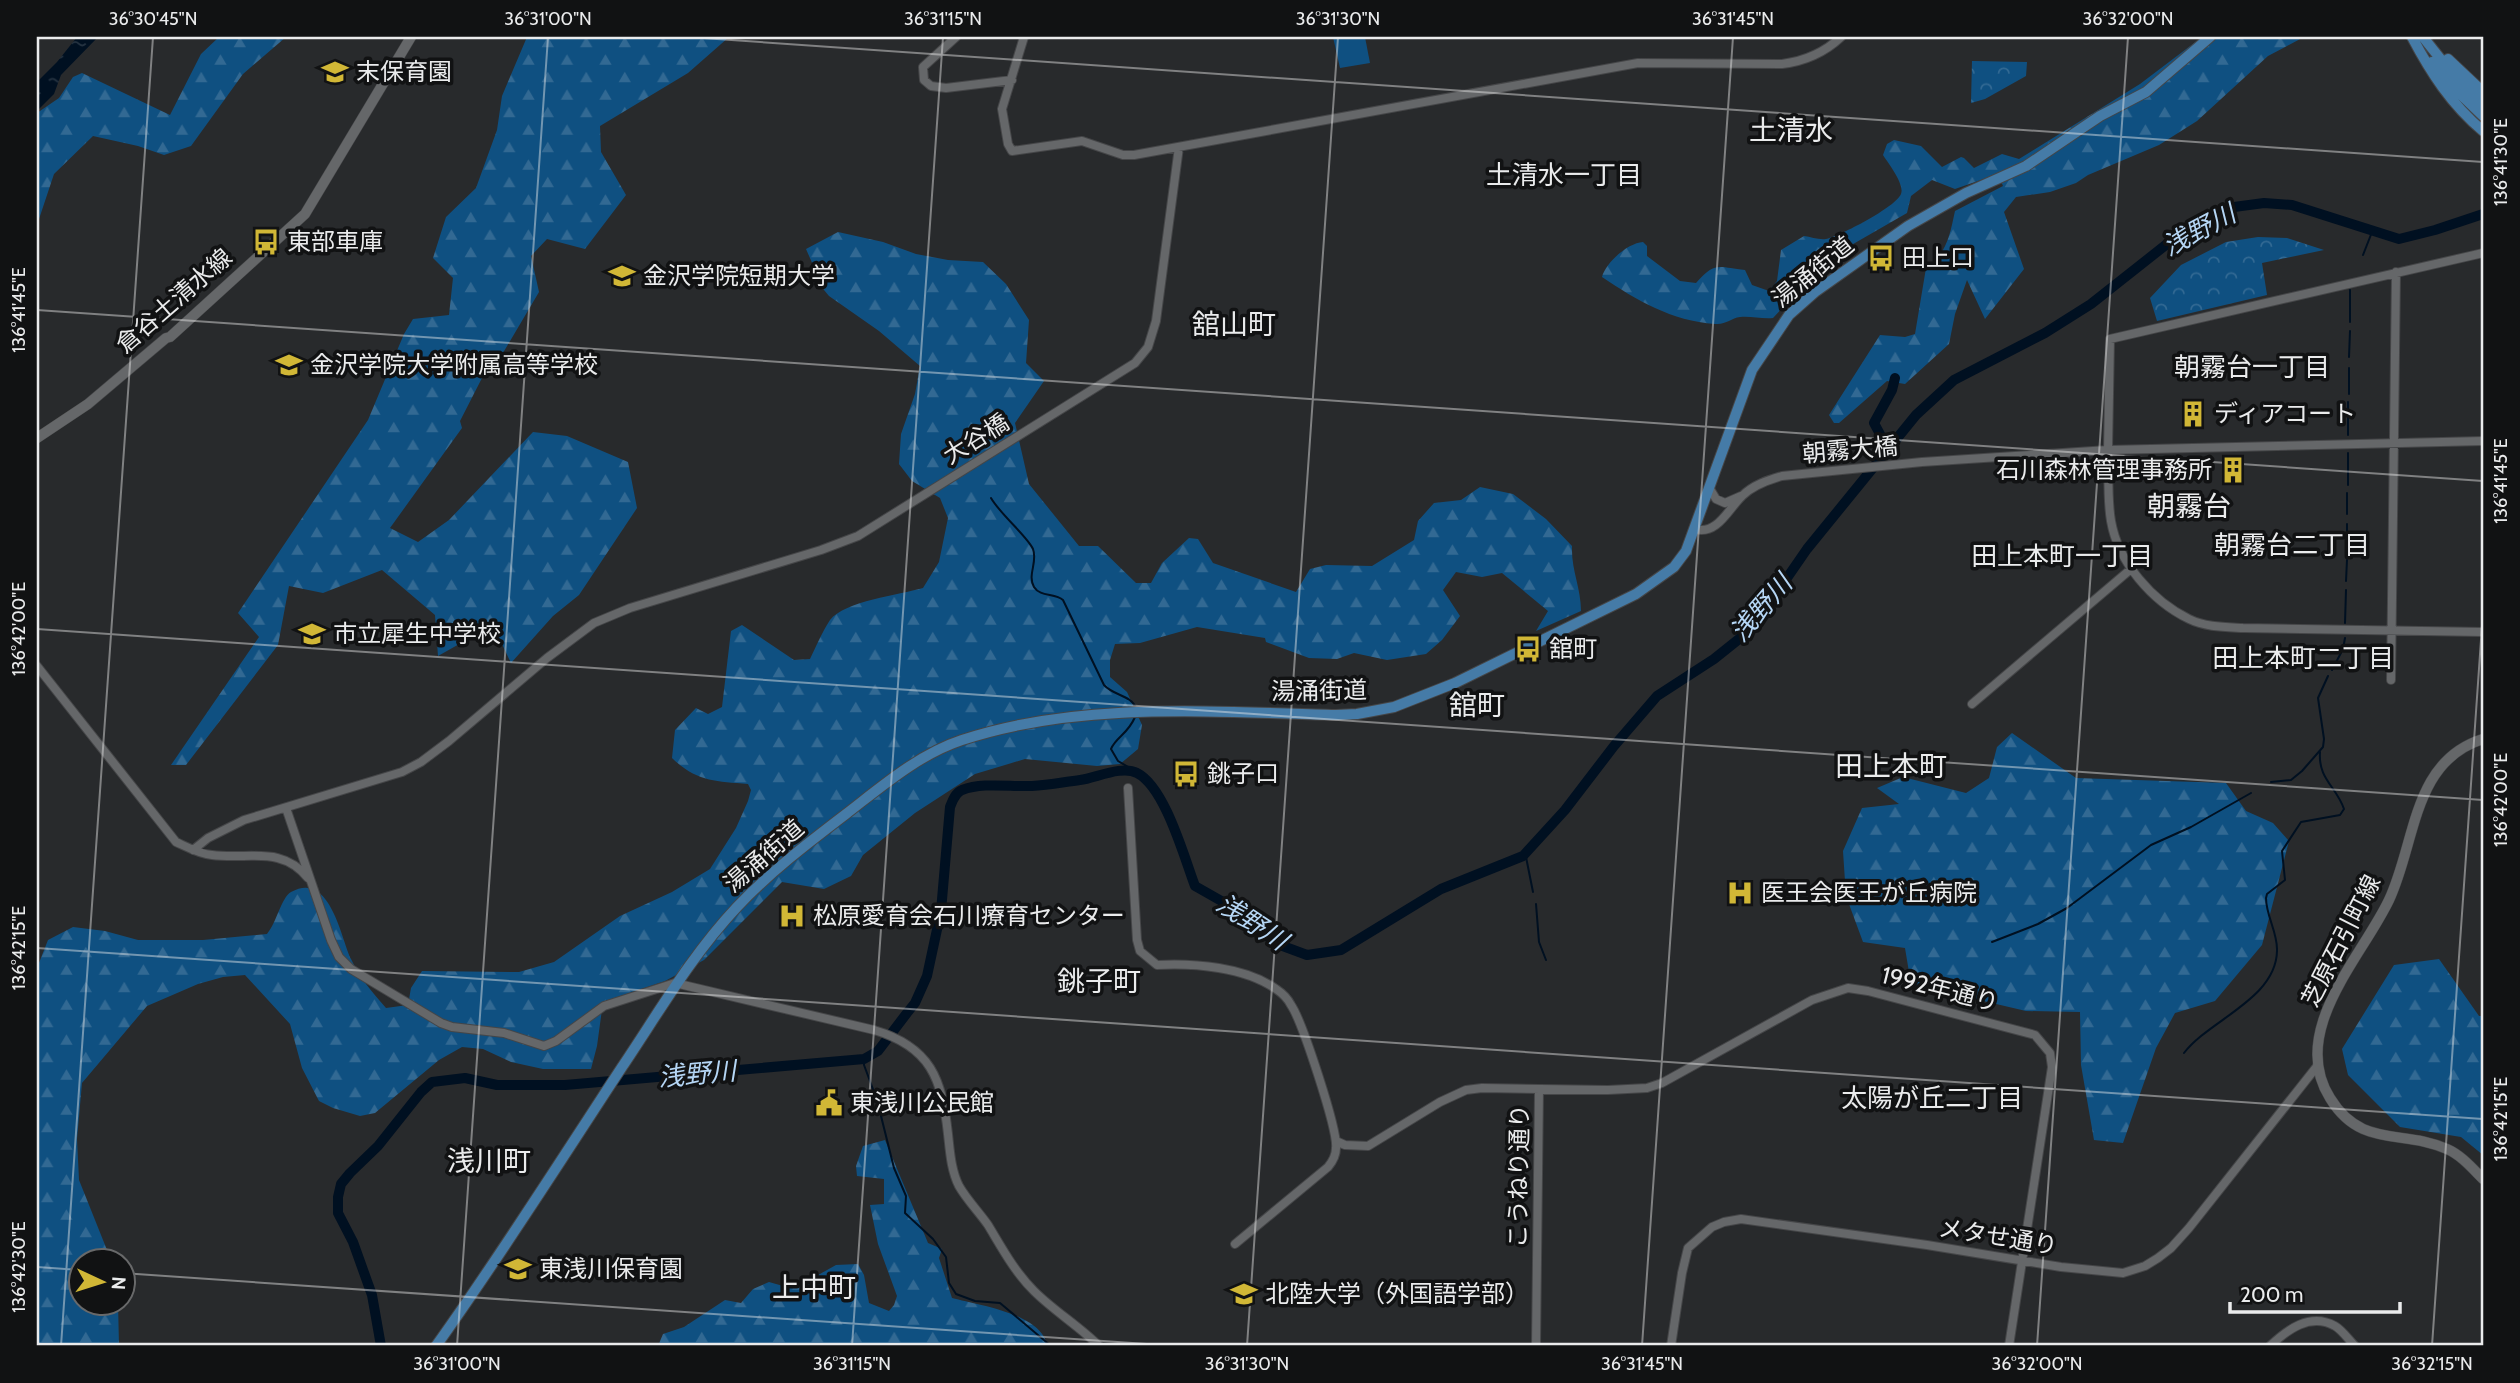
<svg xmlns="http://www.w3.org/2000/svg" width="2520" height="1383" font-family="Cabin,'Noto Sans JP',sans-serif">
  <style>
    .forest { fill: url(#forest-firs) }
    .park { fill: url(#park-crowns) }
    .garden { fill: #0f5081 }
    .water { fill: url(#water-ripples) }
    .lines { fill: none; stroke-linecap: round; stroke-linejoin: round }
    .stream { stroke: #001021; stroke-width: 2 }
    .river { stroke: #001021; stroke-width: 10 }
    .tertiary-casing { stroke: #454648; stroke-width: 10 }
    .secondary-casing { stroke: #454648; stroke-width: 11 }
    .primary-casing { stroke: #454648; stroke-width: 12 }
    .tertiary { stroke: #656769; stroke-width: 8 }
    .secondary { stroke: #656769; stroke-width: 10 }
    .primary { stroke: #457ba7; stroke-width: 10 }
    .ticks { fill: none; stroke: #eaebec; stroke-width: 2; stroke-opacity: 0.45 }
    .labels { text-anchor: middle; stroke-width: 7; stroke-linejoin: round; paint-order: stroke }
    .poi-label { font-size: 24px; fill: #eaebec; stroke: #111213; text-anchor: start }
    .street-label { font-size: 24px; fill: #eaebec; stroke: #111213 }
    .neighbourhood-label { font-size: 26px; fill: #eaebec; stroke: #111213 }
    .water-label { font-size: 26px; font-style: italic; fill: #b5d6f5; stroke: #111213 }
    .quarter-label { font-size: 28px; fill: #eaebec; stroke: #111213 }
    .neatline { fill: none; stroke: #eaebec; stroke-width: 2.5 }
    .ticks-label { font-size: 18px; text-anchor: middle; fill: #eaebec }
  </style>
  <defs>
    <pattern id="forest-firs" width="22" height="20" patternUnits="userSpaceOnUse" patternTransform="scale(1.75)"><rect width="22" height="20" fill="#0f5081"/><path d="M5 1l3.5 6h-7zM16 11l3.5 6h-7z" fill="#326993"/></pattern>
    <pattern id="park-crowns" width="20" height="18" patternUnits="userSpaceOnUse" patternTransform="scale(1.75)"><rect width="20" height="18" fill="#0f5081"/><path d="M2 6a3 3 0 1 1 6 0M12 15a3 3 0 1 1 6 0" fill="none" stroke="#326993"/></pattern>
    <pattern id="water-ripples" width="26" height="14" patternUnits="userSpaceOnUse" patternTransform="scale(1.75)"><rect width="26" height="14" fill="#001021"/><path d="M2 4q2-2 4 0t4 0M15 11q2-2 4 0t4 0" fill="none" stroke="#253341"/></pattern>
  </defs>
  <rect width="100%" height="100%" fill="#282a2c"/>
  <path class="forest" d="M219,37H286L243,74L191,146L164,155L138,146L93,136L54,174L37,225V113L59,98L73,77L82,73L170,115L201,54Z
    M527,37H729L688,73L600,126L601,152L626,195L585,249L547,239L531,256L539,292L500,358L482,378L460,421L462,428L390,528L418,542L449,520L533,432L567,436L628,462L637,508L579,595L553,616L511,663L493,625L438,656L435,615L382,570L323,593L289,586L278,645L186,765H171L259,637L238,613L368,420L404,334L413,319L449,315L453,278L433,258L446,217L476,188L497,130L502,96Z
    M2202,37H2304L2268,56L2197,121L2159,145L2088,175L2076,183L2050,192L2016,197L2004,212L2024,269L1985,319L1967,280L1955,314L1949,344L1905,384L1887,381L1839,423H1834L1829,415L1880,335L1905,337L1915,334L1926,268C1947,254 1950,234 1955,211L2003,186L1998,174L1955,189L1932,180L1911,196L1907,213L1841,251L1820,267L1773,318C1762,319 1751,316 1740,317C1731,318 1726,325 1715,324C1672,321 1636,300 1602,277C1606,262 1628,243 1643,242L1647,246V256L1680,281L1696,283C1715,261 1718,267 1745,270L1752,285L1769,291L1777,281L1781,250L1804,236C1811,237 1819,240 1826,239C1840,236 1896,207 1901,194C1905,184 1888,163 1883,155L1887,144L1894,140L1921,146L1942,167L1961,157L1964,158L1974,168L2002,154L2019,159L2140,84Z
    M838,232L883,242L916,254L948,260L983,262L1006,284L1029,320L1026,363L1044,381L1015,423L1029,484L1079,546H1098L1136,583H1151L1162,563L1189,538L1198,539L1213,563L1296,592L1310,569L1326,565L1372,566L1414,540L1418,521L1434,503L1461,500L1480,487L1513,494L1546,519L1572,546C1571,570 1581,587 1581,611L1536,631L1548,611L1502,573L1482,577L1456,572L1443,590L1460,616L1442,640L1426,654L1387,660L1354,653L1337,659L1309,658L1266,642L1265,638L1197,627L1140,643L1115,644L1110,660V677L1127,692L1142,725L1138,749L1120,764L1097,766L1025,759L975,774L915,813L863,855L851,876L824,889L782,882L704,960L665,981L603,1002L597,1046L591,1069H543L511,1062L483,1049L462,1047L439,1060L375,1113L360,1116L333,1108L319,1101L302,1068L290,1024L245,975L223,977L198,984L147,1006L82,1083L77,1139L79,1180L111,1260H80V1302L118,1303L119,1346H37V968L48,940L73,927L105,931L138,940H203L267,934C277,922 281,898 291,892C330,870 341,938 351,959C360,978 372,992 386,1008L408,1005L411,988L422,971L519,972L554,962L620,916L672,892L710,869L736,828L748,801L751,790L748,784C715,781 697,782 672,758L675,730L696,708L708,714L722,707L731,631L742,625L794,660L810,659C816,647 822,632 830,620C845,601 899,595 923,588L939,562L948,518L940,498L912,481L899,464L901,434L915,394L920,366L879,331L829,296L824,290L806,249Z
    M2012,733L2076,778L2226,783L2246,811L2273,823L2289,841L2262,945L2215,1001L2175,1013L2156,1048L2123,1143L2094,1140L2081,1065L2080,1012L2026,1011L1911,984L1905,948L1863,942L1846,896L1843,851L1862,808L1899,804L1877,788L1903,777L1966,793L1989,778L1997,747Z
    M2439,959L2479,1016H2483V1155L2461,1137L2400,1127L2348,1075L2342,1049L2394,965Z
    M885,1140L928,1243L942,1249L939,1258L952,1298C978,1305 1043,1314 1047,1346H658L663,1334L684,1327L725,1300L741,1303L753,1289L769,1282L783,1286L792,1282L811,1279L836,1265L858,1264L864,1275L869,1303L889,1311L894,1305L897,1296L878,1244L870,1205L884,1204V1179L857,1176L856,1166L863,1146Z"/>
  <path class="park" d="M1972,61L2027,62L2026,76L1985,99L1971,103Z
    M2258,237L2287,238L2324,250L2262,263L2267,295L2157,321L2150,298L2181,265L2226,242Z"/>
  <path class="garden" d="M1333,37H1365L1370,63L1340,68Z"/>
  <path class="water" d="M77,37H98L61,75L54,94L37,111V82L57,62Z"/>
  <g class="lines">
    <path class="stream" d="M2363,255L2372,232
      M2350,322V290
      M2349,357L2350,331
      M2349,394V368
      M2348,435V402
      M2348,485V453
      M991,498C1000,514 1028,537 1033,549C1038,562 1027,575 1034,587C1040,597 1055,593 1063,600L1104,685C1114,696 1131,695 1136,708
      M2347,514V493
      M2347,549V524
      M2346,581L2347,560
      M2345,623L2346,590
      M2332,670L2343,649L2345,638
      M1135,771L1118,761L1111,749C1116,737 1128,734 1135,717
      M2271,782L2291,780L2302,771L2323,747L2324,739L2318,698L2328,676
      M1523,856L1526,857L1533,892
      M1536,904L1539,942L1546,960
      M1992,942L2038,924L2067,908L2151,845L2191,827L2251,793
      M2184,1053C2209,1020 2276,999 2277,951C2278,933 2266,916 2266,898L2267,894L2285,880L2282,851L2301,822L2340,815L2344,809C2336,786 2318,779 2320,752
      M864,1059V1065L877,1100L894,1168L906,1196L905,1213L933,1239L946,1257L949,1283L956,1294L975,1301L1000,1303L1051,1346"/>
    <path class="river" d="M1888,449L1874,423L1892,390L1895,378
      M381,1346L372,1295L353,1242L338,1213V1197L341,1184L350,1173L378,1146L421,1092L432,1082L465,1078L497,1085H565L864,1059L878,1051L907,1013L915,1003L927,976L941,911L950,807C953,800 955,793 962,790C983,782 1010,787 1032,786C1048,785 1064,782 1080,780C1096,778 1122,765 1137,773C1165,787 1184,857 1195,886L1232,907L1258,930L1280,945L1307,955L1341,950L1441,889L1523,856L1565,810L1614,746L1657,696L1714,659L1744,635L1760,617L1807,549L1916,415L1954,380L2045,333L2091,304L2172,240L2207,219L2234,207L2264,203L2292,205L2399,239L2435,230L2483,214"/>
    <g class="tertiary-casing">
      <path id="tertiary" d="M956,37L923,67L924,80L931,86L946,88L1012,80
        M1024,37L1002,109L1008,144L1012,151L1082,141L1123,155H1134L1638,63L1782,64C1806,61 1824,53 1841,37
        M2483,253L2110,339L2108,450L2483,441
        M1710,489L1716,499L1725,503L1741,496
        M1695,529C1717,536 1729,508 1742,496C1753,485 1768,480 1782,476L1922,462L2108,450C2109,473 2107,498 2111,521C2118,562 2152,601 2189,619C2205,627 2225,627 2243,628L2483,632
        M37,666L176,842C187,847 199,854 212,855C248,860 282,845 308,878
        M2391,680L2396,272
        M1972,704L2131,569
        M1128,788L1137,940L1140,951L1157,965C1194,963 1245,967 1276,989C1282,993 1288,999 1291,1005C1302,1021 1338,1130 1336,1148C1336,1156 1333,1161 1328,1167L1235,1244
        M286,808L331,940L339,957L351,969L441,1023L452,1027L504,1033L544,1046L556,1041L604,1006L675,983L874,1030C931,1047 942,1079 948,1134C950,1152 951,1170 959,1186C967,1200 979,1212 988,1225C1002,1248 1014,1271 1034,1291C1054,1311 1079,1326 1099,1346
        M193,850L208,838L244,820L402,772L421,762L449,741L547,658L594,623L630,608L821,550L858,536L1135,363L1148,347L1156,321L1179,147
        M1336,1141L1345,1145L1368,1146L1440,1102L1466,1090L1482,1088L1608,1090L1647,1088L1662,1083L1812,1000L1848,988L1868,991L2035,1035L2050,1053L2052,1067L2009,1346
        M1536,1346L1539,1089
        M1671,1346L1682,1273L1688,1248L1712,1227L1724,1222L1741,1219L1927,1245L2061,1267L2123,1273L2145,1266L2158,1258L2171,1248L2189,1228L2318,1065
        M2270,1346C2287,1330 2310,1312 2335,1326C2342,1330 2349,1340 2355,1346"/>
    </g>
    <g class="secondary-casing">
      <path id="secondary" d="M37,438L88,404L166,338L170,337L305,214L411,37
        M2483,739C2412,761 2416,843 2389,900C2362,957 2288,1031 2330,1098C2361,1149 2403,1129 2447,1149C2461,1155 2472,1168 2483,1179"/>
    </g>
    <g class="primary-casing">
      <path id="primary" d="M2412,37C2431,73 2451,104 2483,131
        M2423,37L2454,76L2483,105
        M2448,59L2483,92
        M2432,62L2459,93L2483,116
        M436,1346C501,1255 561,1160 622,1067C659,1012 691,956 737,907C770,872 808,843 846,814C881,787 919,754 962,740C1080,701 1214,712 1336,715L1357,714L1394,707L1455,683L1636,594L1674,567L1686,551L1752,370L1789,315L1815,292L1908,226L1966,193L2026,166L2100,116L2146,92L2210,37"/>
    </g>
    <use href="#tertiary" class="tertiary"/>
    <use href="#secondary" class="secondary"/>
    <use href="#primary" class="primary"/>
  </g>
  <path class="ticks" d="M688,37L2483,162M37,310L2483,481M37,629L2483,800M37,948L2483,1119M37,1267L80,1270M122,1273L1176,1346M61,1346L153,37M457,1346L548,37M852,1346L943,37M1247,1346L1338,37M1642,1346L1733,37M2037,1346L2128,37M2432,1346L2483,611"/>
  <defs>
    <g id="school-bare" transform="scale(2.1)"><path d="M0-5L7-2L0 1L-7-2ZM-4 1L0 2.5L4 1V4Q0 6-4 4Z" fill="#d1b736" stroke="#111213" stroke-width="2.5" paint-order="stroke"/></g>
    <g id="bus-bare" transform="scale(2.1)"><path d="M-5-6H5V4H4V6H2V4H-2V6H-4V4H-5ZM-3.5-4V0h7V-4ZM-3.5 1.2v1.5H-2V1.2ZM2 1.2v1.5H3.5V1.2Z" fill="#d1b736" stroke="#111213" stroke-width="2.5" paint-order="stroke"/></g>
    <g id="university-bare" transform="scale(2.1)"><path d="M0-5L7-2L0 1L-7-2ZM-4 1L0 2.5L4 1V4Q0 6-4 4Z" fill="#d1b736" stroke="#111213" stroke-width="2.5" paint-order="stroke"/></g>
    <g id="building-bare" transform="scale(2.1)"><path d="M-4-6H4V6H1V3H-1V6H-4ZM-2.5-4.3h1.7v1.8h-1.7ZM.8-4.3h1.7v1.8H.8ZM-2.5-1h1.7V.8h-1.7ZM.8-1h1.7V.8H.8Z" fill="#d1b736" stroke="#111213" stroke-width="2.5" paint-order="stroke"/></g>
    <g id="hospital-bare" transform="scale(2.1)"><path d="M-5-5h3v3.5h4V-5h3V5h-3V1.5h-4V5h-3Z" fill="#d1b736" stroke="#111213" stroke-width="2.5" paint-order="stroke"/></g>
    <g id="civic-bare" transform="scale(2.1)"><path d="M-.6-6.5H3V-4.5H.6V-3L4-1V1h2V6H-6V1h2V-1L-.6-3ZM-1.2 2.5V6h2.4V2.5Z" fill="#d1b736" stroke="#111213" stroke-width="2.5" paint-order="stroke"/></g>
  </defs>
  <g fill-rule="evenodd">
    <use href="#school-bare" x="335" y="72"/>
    <use href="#bus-bare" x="266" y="242"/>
    <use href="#bus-bare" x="1881" y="258"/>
    <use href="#university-bare" x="622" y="276"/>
    <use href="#school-bare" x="289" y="365"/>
    <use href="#building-bare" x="2193" y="414"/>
    <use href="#building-bare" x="2233" y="470"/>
    <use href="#school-bare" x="312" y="634"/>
    <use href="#bus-bare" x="1528" y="649"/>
    <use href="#bus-bare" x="1186" y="774"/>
    <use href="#hospital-bare" x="1740" y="893"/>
    <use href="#hospital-bare" x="792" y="916"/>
    <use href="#civic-bare" x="829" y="1103"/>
    <use href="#school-bare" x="518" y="1269"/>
    <use href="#university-bare" x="1244" y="1294"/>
  </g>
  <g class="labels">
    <g class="poi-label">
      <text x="356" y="80">末保育園</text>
      <text x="287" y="250">東部車庫</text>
      <text x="1902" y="266">田上口</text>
      <text x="643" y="284">金沢学院短期大学</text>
      <text x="310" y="373">金沢学院大学附属高等学校</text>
      <text x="2214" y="422">ディアコート</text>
      <text x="2212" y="478" text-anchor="end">石川森林管理事務所</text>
      <text x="333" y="642">市立犀生中学校</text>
      <text x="1549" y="657">舘町</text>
      <text x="1207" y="782">銚子口</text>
      <text x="1761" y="901">医王会医王が丘病院</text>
      <text x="813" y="924">松原愛育会石川療育センター</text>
      <text x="850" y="1111">東浅川公民館</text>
      <text x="539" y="1277">東浅川保育園</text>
      <text x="1265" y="1302">北陸大学（外国語学部）</text>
    </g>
    <g class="street-label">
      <text transform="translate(1813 272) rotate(-39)" y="8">湯涌街道</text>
      <text transform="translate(174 301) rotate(-41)" y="8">倉谷土清水線</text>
      <text transform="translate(976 439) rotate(-32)" y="8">大谷橋</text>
      <text transform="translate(1850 450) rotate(-5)" y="8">朝霧大橋</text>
      <text transform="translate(1319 691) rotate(-1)" y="8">湯涌街道</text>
      <text transform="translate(764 856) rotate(-41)" y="8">湯涌街道</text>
      <text transform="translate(2341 941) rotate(-63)" y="8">芝原石引町線</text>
      <text transform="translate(1940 989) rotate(14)" y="8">1992年通り</text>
      <text transform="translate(1519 1176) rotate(-89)" y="8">こうねり通り</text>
      <text transform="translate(1998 1237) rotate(9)" y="8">メタせ通り</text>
    </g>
    <g class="neighbourhood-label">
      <text x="1564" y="184">土清水一丁目</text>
      <text x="2252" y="376">朝霧台一丁目</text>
      <text x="2292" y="554">朝霧台二丁目</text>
      <text x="2062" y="565">田上本町一丁目</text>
      <text x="2303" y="667">田上本町二丁目</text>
      <text x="1932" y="1107">太陽が丘二丁目</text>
    </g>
    <g class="water-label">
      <text transform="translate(2199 230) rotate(-28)" y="9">浅野川</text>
      <text transform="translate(1761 608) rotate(-49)" y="9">浅野川</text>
      <text transform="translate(1252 922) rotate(33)" y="9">浅野川</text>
      <text transform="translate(697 1074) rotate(-5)" y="9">浅野川</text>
    </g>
    <g class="quarter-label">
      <text x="1791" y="140">土清水</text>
      <text x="1234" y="334">舘山町</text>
      <text x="2189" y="516">朝霧台</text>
      <text x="1477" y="715">舘町</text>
      <text x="1891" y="776">田上本町</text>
      <text x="1099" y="991">銚子町</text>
      <text x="489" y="1171">浅川町</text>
      <text x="814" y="1297">上中町</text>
    </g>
  </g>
  <rect width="2520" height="1383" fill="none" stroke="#111213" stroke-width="77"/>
  <g transform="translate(102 1282) rotate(94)"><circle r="33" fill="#111213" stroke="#68696a" stroke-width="2"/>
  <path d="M0-5L12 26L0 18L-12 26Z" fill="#d1b736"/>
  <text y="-10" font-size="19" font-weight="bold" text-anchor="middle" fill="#eaebec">N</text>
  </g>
  <path d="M2230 1302v10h170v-10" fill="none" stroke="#eaebec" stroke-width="3.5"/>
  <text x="2240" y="1302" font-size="21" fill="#eaebec" stroke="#111213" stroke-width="5" paint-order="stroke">200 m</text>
  <rect x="38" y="38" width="2444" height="1306" class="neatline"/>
  <g class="ticks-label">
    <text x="153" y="25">36°30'45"N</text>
    <text x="548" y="25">36°31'00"N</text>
    <text x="943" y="25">36°31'15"N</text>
    <text x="1338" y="25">36°31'30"N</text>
    <text x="1733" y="25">36°31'45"N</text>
    <text x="2128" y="25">36°32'00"N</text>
    <text transform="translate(2501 162) rotate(-90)" y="6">136°41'30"E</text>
    <text transform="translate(19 310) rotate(-90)" y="6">136°41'45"E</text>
    <text transform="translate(2501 481) rotate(-90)" y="6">136°41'45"E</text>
    <text transform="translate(19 629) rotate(-90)" y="6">136°42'00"E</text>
    <text transform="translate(2501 800) rotate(-90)" y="6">136°42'00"E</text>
    <text transform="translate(19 948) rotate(-90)" y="6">136°42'15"E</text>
    <text transform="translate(2501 1119) rotate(-90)" y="6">136°42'15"E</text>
    <text transform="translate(19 1267) rotate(-90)" y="6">136°42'30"E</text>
    <text x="457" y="1370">36°31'00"N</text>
    <text x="852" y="1370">36°31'15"N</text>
    <text x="1247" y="1370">36°31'30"N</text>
    <text x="1642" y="1370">36°31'45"N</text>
    <text x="2037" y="1370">36°32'00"N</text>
    <text x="2432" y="1370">36°32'15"N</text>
  </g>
</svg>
